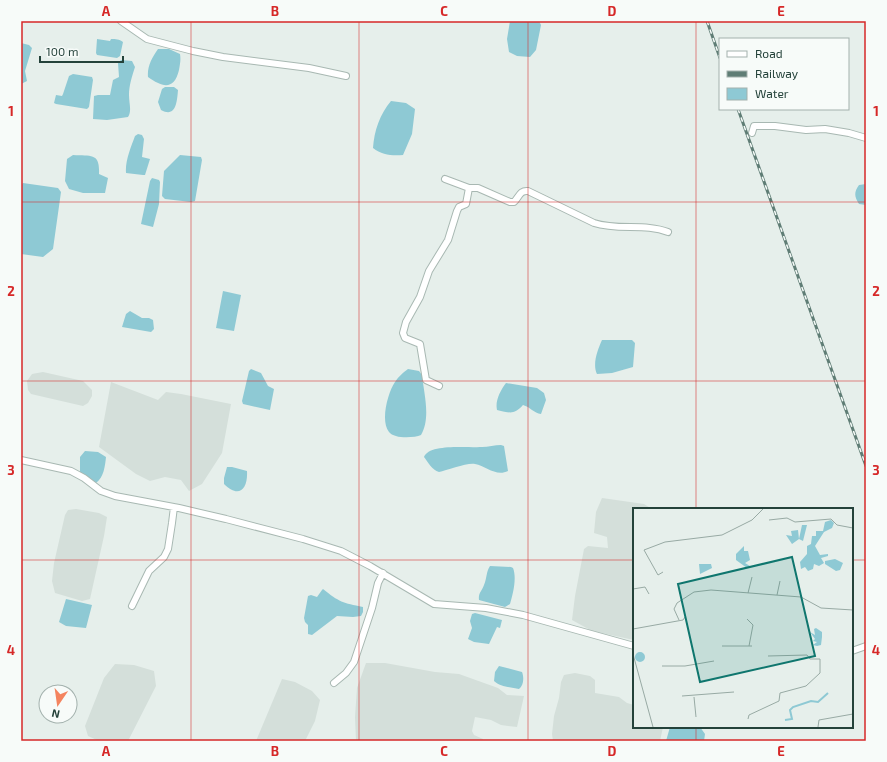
<svg xmlns="http://www.w3.org/2000/svg" width="887" height="762" font-family="'Exo 2',sans-serif">
  <style>
    .built { fill: #d4dfda }
    .water { fill: #8ec9d4 }
    .lines { fill: none; stroke-linecap: round; stroke-linejoin: round }
    .minor-casing { stroke: #a8b8b2; stroke-width: 8 }
    .minor { stroke: #fff; stroke-width: 6 }
    .rail-casing { stroke: #5f7d75; stroke-width: 3 }
    .rail { stroke: #f7fbf9; stroke-width: 1.5; stroke-dasharray: 4.5; stroke-linecap: butt }
    .grid { fill: none; stroke: #d62828; stroke-width: 1; stroke-opacity: 0.55 }
    .inset-river { fill: none; stroke: #8ec9d4; stroke-width: 2 }
    .inset-road { fill: none; stroke: #98aaa4; stroke-width: 1 }
    .view { fill: #0f766e; fill-opacity: 0.15; stroke: #0f766e; stroke-width: 2 }
    .inset-edge { fill: none; stroke: #24423a; stroke-width: 2 }
    .neatline { fill: none; stroke: #d62828; stroke-width: 1.5 }
    .grid-label { font-size: 13px; text-anchor: middle; font-weight: bold; fill: #d62828 }
  </style>
  <rect width="100%" height="100%" fill="#e6efeb"/>
  <path class="built" d="M43,372L83,381L92,390V396L88,403L83,406L31,394L28,390L27,381L32,374Z
    M111,382L158,400L166,392L181,394L231,404L222,453L202,484L189,491L181,480L165,477L150,481L136,474L99,447Z
    M602,498L644,504L652,509H634V640L592,631L572,620L575,596L584,549L588,546L608,548L607,537L594,533L596,512Z
    M76,509L99,513L107,517L104,536L90,599L82,601L55,593L52,581L54,563L65,515L68,510Z
    M366,663H385L435,672L459,674L498,688L507,695L524,696L517,727L501,725L491,720L475,717L472,731L474,735L483,739V741H356L355,717L357,688Z
    M115,664L134,665L154,671L156,686L128,741H99L88,736L85,726L104,678Z
    M575,673L590,676L595,680V693L619,697L627,703L634,705V727H663L660,741H553L552,734L554,716L559,698L561,682L564,675Z
    M282,679L295,682L312,691L320,700L315,721L305,741H256Z"/>
  <path class="water" d="M510,21H539L541,25L536,50L530,57L517,56L509,52L507,39Z
    M97,39L110,41L111,39C116,39 119,39 123,42L120,56L117,58L97,55L96,53Z
    M21,43L29,45L32,48L25,71L27,81L21,84Z
    M158,49H169L180,54C181,60 180,64 179,70C174,91 162,87 148,77C147,66 152,58 158,49Z
    M121,60L132,61L135,67C132,76 129,86 129,95C129,103 132,111 128,117L107,120L93,119L94,96L98,95H110L113,80L119,77L118,63Z
    M73,74L92,77L93,80L89,107L87,109L56,104L54,103L56,95L62,96L63,94L69,76Z
    M165,87H174L178,90C177,102 176,118 161,110L158,102L162,89Z
    M391,101L406,103L415,109L412,134L403,155C392,156 382,155 373,148C374,131 380,114 391,101Z
    M138,134L142,135L144,139L142,157L150,159L145,175H143L126,173C125,161 131,147 135,136Z
    M73,155C92,156 100,153 99,174L108,178L105,193H83L69,189L65,181L67,159Z
    M180,155L201,157L202,160L195,201L191,202L165,199L162,196L164,171Z
    M152,178L159,180L160,182L159,204L153,227L141,224L150,181Z
    M23,183L58,188L61,192L53,249L43,257L21,254V186Z
    M866,184V205L859,204C854,196 854,192 859,185Z
    M223,291L241,295L234,331L216,328Z
    M130,311L142,318H149L153,320L154,329L151,332L122,327L126,314Z
    M602,340H632L635,343L633,367L612,373L597,374C592,364 598,349 602,340Z
    M251,369L261,373L268,386L274,389L270,410L243,404L242,401L249,371Z
    M408,369L419,371L422,375C424,394 431,418 421,435C414,438 394,439 389,432C380,421 388,392 395,382C398,377 404,372 408,369Z
    M506,383L537,388L544,393L546,400L541,414C534,413 530,407 523,405C514,415 510,413 497,410C495,401 500,391 506,383Z
    M501,445L504,446L508,471C496,477 486,466 475,464C469,462 447,470 439,472C432,470 428,462 424,457C429,443 469,448 482,447C488,447 495,445 501,445Z
    M85,451L98,452L106,457C105,466 104,477 96,483L87,479L80,473V457Z
    M227,467H232L247,471C248,489 239,499 224,484V478Z
    M490,566L511,567L513,568C517,578 513,594 510,604L505,607L479,600C478,593 482,591 484,585C487,578 486,572 490,566Z
    M323,589C339,602 343,603 363,607V612L361,616L353,617L337,616L312,635L308,634V625L305,622L304,618L308,596L311,595L317,597L322,590Z
    M66,599L92,605L86,628L66,626L59,622Z
    M475,613L502,620L500,628L497,627L489,644L474,642L468,639L472,628L470,621L472,614Z
    M499,666L522,672C524,677 524,685 519,689C511,687 500,687 494,681L495,672Z
    M670,727H700L705,734L704,741H666Z"/>
  <g class="lines">
    <g class="minor-casing">
      <path id="minor" d="M121,21L147,39L193,51L223,57L309,68L346,76
        M752,133L754,126H775L806,130L825,129L849,133L866,138
        M445,179L469,188H478L510,202H514C519,197 520,190 528,191L594,223C618,231 645,223 668,232
        M439,386L426,380L420,344L405,338L403,333L406,322L420,297L429,271L448,240L457,211L459,207L466,204L469,188
        M21,460L71,471L84,478L101,491L115,496L179,508L226,519L303,539L341,551L370,566L434,604L486,608L523,615L634,646
        M132,606L149,571L164,557L168,549L172,523L174,507
        M852,651L866,646
        M334,683L346,673L354,662L372,608L378,583L383,573"/>
    </g>
    <use href="#minor" class="minor"/>
    <g class="rail-casing">
      <path id="rail" d="M707,21L720,58
        M738,109L866,466"/>
    </g>
    <use href="#rail" class="rail"/>
  </g>
  <path class="grid" d="M191,21V741M359,21V741M528,21V741M696,21V509M21,202H866M21,381H866M21,560H634M852,560H866M696,727V741"/>
  <g transform="translate(633 508)">
    <rect width="220" height="220" fill="#e6efeb"/>
    <path d="M198,12L201,15L199,20L191,24L182,38L187,47L195,46V48L188,50L191,55L186,58L181,56L180,61L175,63L172,59L168,61L167,54L174,46V38L178,36L179,28H183V23H190L192,14ZM169,17H174L170,33L166,31L159,36L153,27L159,28L158,23L165,22L166,31ZM111,38V43H115L117,52L112,55L117,58L114,60L103,52V46ZM202,51L210,55L207,62L203,63L192,56V53ZM66,56H78L79,60L67,66ZM183,120L189,124V129L188,137L184,138L180,137L184,134L180,133L182,131L177,124L182,127L181,121ZM2 149a5 5 0 1 1 10 0a5 5 0 1 1-10 0Z" fill="#8ec9d4"/>
    <path class="inset-river" d="M152,212L159,211L157,202L160,199L178,193L185,194L195,185"/>
    <path class="inset-road" d="M136,12L154,10L162,14L198,11L204,17L220,20M30,64L25,67L11,42L32,34L89,27L119,12L130,1M0,81L12,79L16,86M115,85L119,69M144,87L147,73M114,111L120,117L116,138M46,112L41,101L44,95L61,84L78,82L168,89L188,100L220,102M0,121L50,112L52,109M89,138H119M0,146L20,219M29,158H52L81,153M49,188L101,184M61,189L63,209M115,211L116,207L146,193L147,185L173,178L187,165V151H177L174,147L135,148M185,219L186,212L220,206"/>
    <path class="view" d="M159,49L182,148L67,174L45,76Z"/>
    <rect width="220" height="220" class="inset-edge"/>
  </g>
  <rect width="887" height="762" fill="none" stroke="#f7fbf9" stroke-width="44"/>
  <rect x="719" y="38" width="130" height="72" fill="#f7fbf9" stroke="#a3b1ad"/>
  <rect x="727" y="51" width="20" height="6" fill="#ffffff" stroke="#a3b1ad"/>
  <text x="755" y="58" font-size="12" fill="#24423a">Road</text>
  <rect x="727" y="71" width="20" height="6" fill="#5f7d75" stroke="#a3b1ad"/>
  <text x="755" y="78" font-size="12" fill="#24423a">Railway</text>
  <rect x="727" y="88" width="20" height="12" fill="#8ec9d4" stroke="#a3b1ad"/>
  <text x="755" y="98" font-size="12" fill="#24423a">Water</text>
  <g transform="translate(58 704) rotate(193)"><circle r="19" fill="#f7fbf9" stroke="#a3b1ad"/>
  <path d="M0-3L7 15L0 10L-7 15Z" fill="#f4845f"/>
  <text y="-6" font-size="11" font-weight="bold" text-anchor="middle" fill="#24423a">N</text>
  </g>
  <path d="M40 56v6h83v-6" fill="none" stroke="#24423a" stroke-width="2"/>
  <text x="46" y="56" font-size="12" fill="#24423a" stroke="#f7fbf9" stroke-width="3" paint-order="stroke">100 m</text>
  <rect x="22" y="22" width="843" height="718" class="neatline"/>
  <g class="grid-label">
    <text x="106" y="16">A</text>
    <text x="275" y="16">B</text>
    <text x="444" y="16">C</text>
    <text x="612" y="16">D</text>
    <text x="781" y="16">E</text>
    <text x="11" y="116">1</text>
    <text x="876" y="116">1</text>
    <text x="11" y="296">2</text>
    <text x="876" y="296">2</text>
    <text x="11" y="475">3</text>
    <text x="876" y="475">3</text>
    <text x="11" y="655">4</text>
    <text x="876" y="655">4</text>
    <text x="106" y="756">A</text>
    <text x="275" y="756">B</text>
    <text x="444" y="756">C</text>
    <text x="612" y="756">D</text>
    <text x="781" y="756">E</text>
  </g>
</svg>
